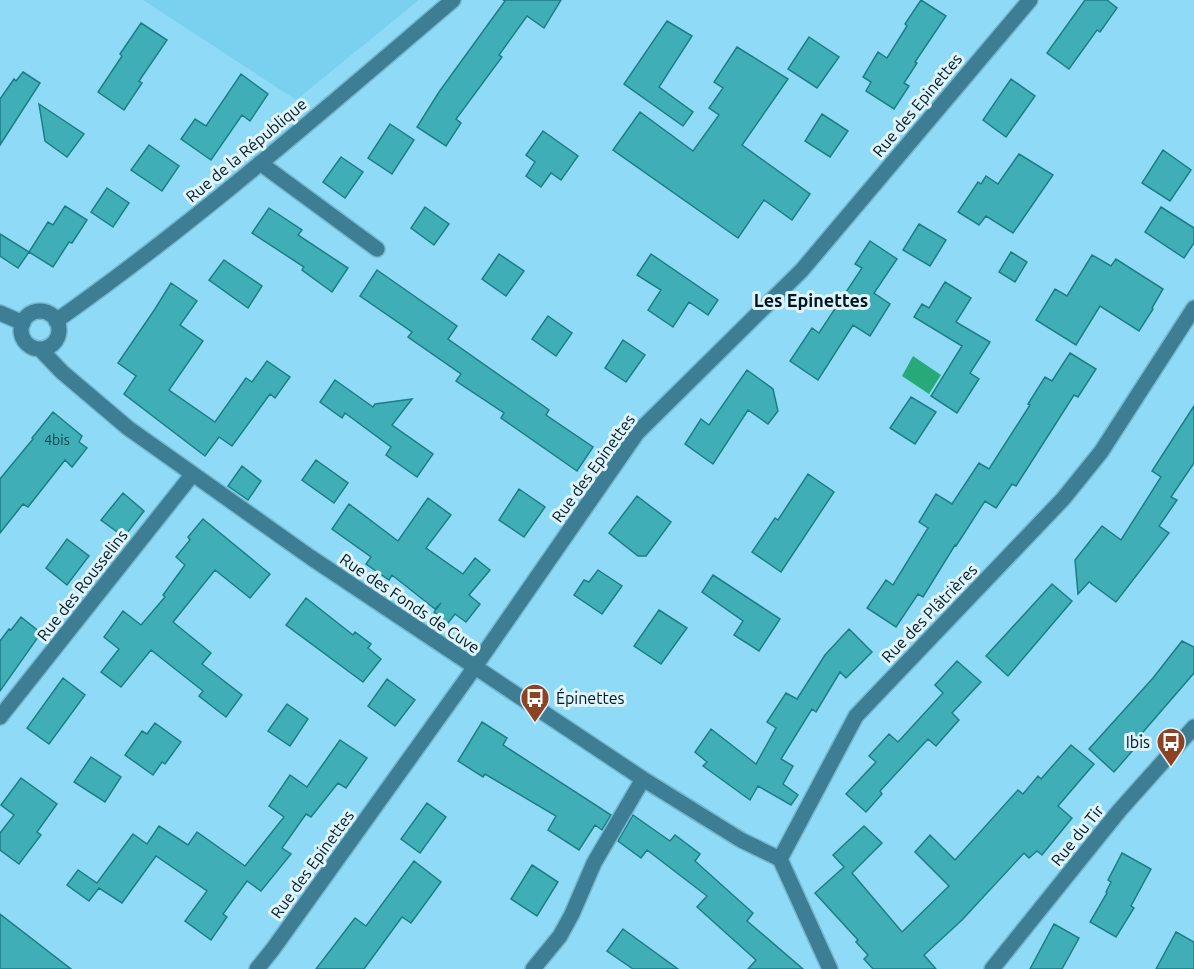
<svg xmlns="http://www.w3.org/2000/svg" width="1194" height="969" font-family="Ubuntu,sans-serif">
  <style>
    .built { fill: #79d0ef }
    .water { fill: #27a979 }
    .building { fill: #40aeb7; stroke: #1c7e85; stroke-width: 1.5 }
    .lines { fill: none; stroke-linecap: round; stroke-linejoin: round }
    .minor-casing { stroke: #75b8d0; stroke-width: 18 }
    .minor { stroke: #3e7e94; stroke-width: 15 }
    .labels { text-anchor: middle; stroke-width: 6; stroke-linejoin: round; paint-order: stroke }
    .number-label { font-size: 14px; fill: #113d45 }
    .street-label { font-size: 16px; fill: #01171f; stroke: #def4fc }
    .poi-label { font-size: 16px; fill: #01171f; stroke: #def4fc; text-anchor: start }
    .neighbourhood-label { font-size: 18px; font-weight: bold; fill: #01171f; stroke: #def4fc }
  </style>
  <rect width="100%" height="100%" fill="#8fdbf7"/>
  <path class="built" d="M143,0H419L296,100Z"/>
  <path class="water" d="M913,356L941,375L929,394L902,376Z"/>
  <path class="building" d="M503,0H561L544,28L527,16L499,55L502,57L456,119L461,123L446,146L417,127L439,92L505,1Z
    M921,0L946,16L915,62L917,63L904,83L909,86L894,109L866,91L871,82L863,77L878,52L887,58L907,26L905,24Z
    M1085,0H1107L1117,8L1100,32L1097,30L1069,69L1047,53Z
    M667,21L692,36L659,87L693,112L683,126L624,84Z
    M141,23L167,40L139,81L142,83L124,110L98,92L122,56L120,54Z
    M809,37L839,57L817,88L788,69Z
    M737,47L788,79L742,145L810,194L792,220L764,200L738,238L613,150L640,112L693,151L719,115L709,108L723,88L714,82Z
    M23,72L40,83L0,145V99L14,79L16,81Z
    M241,74L268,94L250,121L242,115L211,160L181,139L195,119L206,126Z
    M1011,79L1035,96L1006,137L983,120Z
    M39,104L84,134L67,157L45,141Z
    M822,114L848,131L830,157L805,141Z
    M390,124L414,140L392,174L368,158Z
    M543,131L578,156L561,180L551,173L541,187L526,176L535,162L526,155Z
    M149,145L179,166L162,191L131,170Z
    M1163,150L1191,170L1170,201L1142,183Z
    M1019,154L1053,175L1013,233L986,216L979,225L958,212L978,182L981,184L986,176L998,184Z
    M341,157L363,172L345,198L323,182Z
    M107,188L129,203L113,227L91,212Z
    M65,206L87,220L72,243L69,242L53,267L29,252L48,222L53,225Z
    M425,207L449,224L434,245L411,228Z
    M1161,207L1194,228V243L1184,258L1145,232Z
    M269,208L302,230L298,235L348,268L332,292L302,270L304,267L252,233Z
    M919,224L946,240L930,266L903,250Z
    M0,234L29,252L18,268L0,256Z
    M870,241L897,259L874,293L890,304L870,336L853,325L818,380L790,361L812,328L819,333L862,268L855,264Z
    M1011,252L1027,262L1015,282L999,272Z
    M499,254L524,271L506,296L482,279Z
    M651,254L718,300L708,315L689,302L673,327L648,310L661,290L637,275Z
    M1092,255L1111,266L1116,259L1163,289L1152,308L1153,309L1139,331L1100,306L1076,345L1036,320L1055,289L1067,296Z
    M224,260L262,286L248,308L209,280Z
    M377,270L457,326L448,339L549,410L546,415L593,447L577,471L501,418L504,413L456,381L461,374L408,337L412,332L360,296Z
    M945,282L971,298L956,322L990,342L970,373L979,379L957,413L931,396L962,346L914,317L922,304L929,308Z
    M171,283L197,301L180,325L203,341L169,390L215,422L246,378L252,382L267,361L290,377L275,398L270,394L232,446L219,437L205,456L124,394L136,376L118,363L155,309Z
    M548,316L572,333L556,356L532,339Z
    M623,340L645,355L626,382L605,368Z
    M1070,353L1096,369L1078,397L1074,395L1016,486L1012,484L996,508L985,501L956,546L955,545L923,597L918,594L896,627L867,608L886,580L893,585L928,528L919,522L936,494L952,504L979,463L989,469L1030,405L1028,404L1045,377L1052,381Z
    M747,370L773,389L778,411L768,424L748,410L713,464L685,444L701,419L709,425Z
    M335,380L373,407L375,404L412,399L392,425L433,454L417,477L386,455L391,447L345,413L342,418L320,402Z
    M911,397L936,412L915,444L890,428Z
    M1194,406V463L1171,497L1177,500L1159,526L1169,533L1116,602L1089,582L1078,594L1075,560L1102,526L1121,540L1161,477L1152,471Z
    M53,412L82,436L79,442L87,448L72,467L65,460L28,507L23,504L0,533V479L33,439L32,438Z
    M316,460L348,483L334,503L302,480Z
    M242,466L261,481L248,500L228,486Z
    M808,474L834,492L781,572L752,552L775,518L778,520Z
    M519,489L545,507L524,537L499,520Z
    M123,493L144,511L124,537L101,520Z
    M637,496L671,522L646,556H638L609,533Z
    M428,498L451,515L426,548L463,574L475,558L490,570L469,595L480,604L466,622L455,614L448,623L434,612L441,603L435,609L392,575L389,580L366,564L371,557L332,529L349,504L398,541Z
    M203,519L270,574L250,598L215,570L173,622L211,653L202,664L242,695L226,717L199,696L203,691L151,650L121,687L101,672L119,649L104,637L123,611L141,625L165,597L163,595L185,565L176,557L190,540L188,537Z
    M67,539L89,556L67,585L46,568Z
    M598,570L622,586L602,614L574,595L584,580L589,582Z
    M713,575L780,619L759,651L734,635L743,621L702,592Z
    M1052,584L1072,601L1008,676L986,656Z
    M306,598L353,635L355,632L371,644L368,648L381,659L363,682L286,625Z
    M659,610L687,628L661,664L634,646Z
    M21,617L41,633L0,691V641L9,629L11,630Z
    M849,629L872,652L846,678L840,672L816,712L812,709L781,759L793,766L783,784L798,795L791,805L758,786L750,800L703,766L707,762L695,752L711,729L756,764L776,728L767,722L786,693L797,699L825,655Z
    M1182,641L1194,647V673L1137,739L1140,742L1114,772L1089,749L1153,678Z
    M957,661L981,682L952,713L959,720L936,746L928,739L880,791L882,794L866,812L846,794L876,762L869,756L889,734L898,742L943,693L935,685Z
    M63,678L85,695L49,744L27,728Z
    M387,679L415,700L395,726L368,706Z
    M287,704L308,719L290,746L268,731Z
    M482,722L507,738L503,745L611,815L602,830L595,825L579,850L548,830L556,816L485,774L483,777L458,761Z
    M155,723L181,742L165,764L162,762L153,775L125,755L142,731L147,734Z
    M340,740L367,758L346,788L338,783L311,817L306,814L282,848L291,854L261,891L247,881L223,914L227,917L211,940L185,921L207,891L156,856L122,903L99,888L89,901L67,885L78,870L97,883L133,834L147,844L159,826L188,845L197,832L245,866L284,817L269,806L290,775L307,787Z
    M1071,745L1094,764L1058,806L1072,818L1042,855L1037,851L1029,858L1024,853L962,920L924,955L936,969H873L864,959L868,955L856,942L858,940L815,893L844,867L833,855L864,826L882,843L852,873L902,932L949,886L915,852L930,835L955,860L1018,790L1023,794L1038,776L1041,779Z
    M91,757L121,777L105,802L74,782Z
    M21,778L57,804L37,832L41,835L19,864L0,850V833L14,815L1,805Z
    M427,803L446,817L420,853L401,839Z
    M633,815L670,841L675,835L700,854L695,861L753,913L747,921L803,969H748L756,960L697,907L707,896L647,850L641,858L618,841Z
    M1122,853L1151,869L1131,906L1134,908L1116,937L1090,922L1107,893L1106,892L1111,882L1108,880Z
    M414,861L441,882L411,923L402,917L364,969H316L355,918L366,926Z
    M532,865L558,882L537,916L511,899Z
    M0,914L71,969H0Z
    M1054,924L1079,938L1062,969H1030Z
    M623,929L678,969H633L607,951Z
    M1176,932L1194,942V969H1156Z"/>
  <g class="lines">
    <g class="minor-casing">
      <path id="minor" d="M260,163L377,249
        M21 330a19 19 0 1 1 38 0a19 19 0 1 1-38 0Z
        M0,313L23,323
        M56,321C195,223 324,110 453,0
        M40,349L62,372L128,428L310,557L643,779L741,840L780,859
        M0,717L192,475
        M780,859L856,716L1063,499L1101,452L1194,308
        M780,859L830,969
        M257,969L273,949L465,681L637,433L802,270L1030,0
        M533,969L560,936L572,914L594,863L643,779
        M992,969L1119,811L1194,727"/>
    </g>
    <use href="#minor" class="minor"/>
  </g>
  <defs>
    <g id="bus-pin" transform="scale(1.5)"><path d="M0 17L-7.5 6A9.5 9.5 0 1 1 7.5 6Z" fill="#8b4323" stroke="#def4fc"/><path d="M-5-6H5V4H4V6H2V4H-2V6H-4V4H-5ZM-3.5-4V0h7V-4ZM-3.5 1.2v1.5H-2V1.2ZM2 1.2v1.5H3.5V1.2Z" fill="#fff"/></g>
  </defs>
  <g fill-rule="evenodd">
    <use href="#bus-pin" x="535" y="698"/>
    <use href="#bus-pin" x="1171" y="742"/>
  </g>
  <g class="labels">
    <g class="number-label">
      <text x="57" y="445">4bis</text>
    </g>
    <g class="street-label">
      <text transform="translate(917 105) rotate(-50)" y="6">Rue des Epinettes</text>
      <text transform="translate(246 150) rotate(-40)" y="6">Rue de la République</text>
      <text transform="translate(593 468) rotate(-54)" y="6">Rue des Epinettes</text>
      <text transform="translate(82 585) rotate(-52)" y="6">Rue des Rousselins</text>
      <text transform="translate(410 603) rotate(34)" y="6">Rue des Fonds de Cuve</text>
      <text transform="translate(929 613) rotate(-46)" y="6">Rue des Plâtrières</text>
      <text transform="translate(1077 835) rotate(-51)" y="6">Rue du Tir</text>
      <text transform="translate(312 864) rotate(-54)" y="6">Rue des Epinettes</text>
    </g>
    <g class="poi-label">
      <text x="556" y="704">Épinettes</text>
      <text x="1150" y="748" text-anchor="end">Ibis</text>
    </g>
    <g class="neighbourhood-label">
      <text x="811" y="307">Les Epinettes</text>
    </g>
  </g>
</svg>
